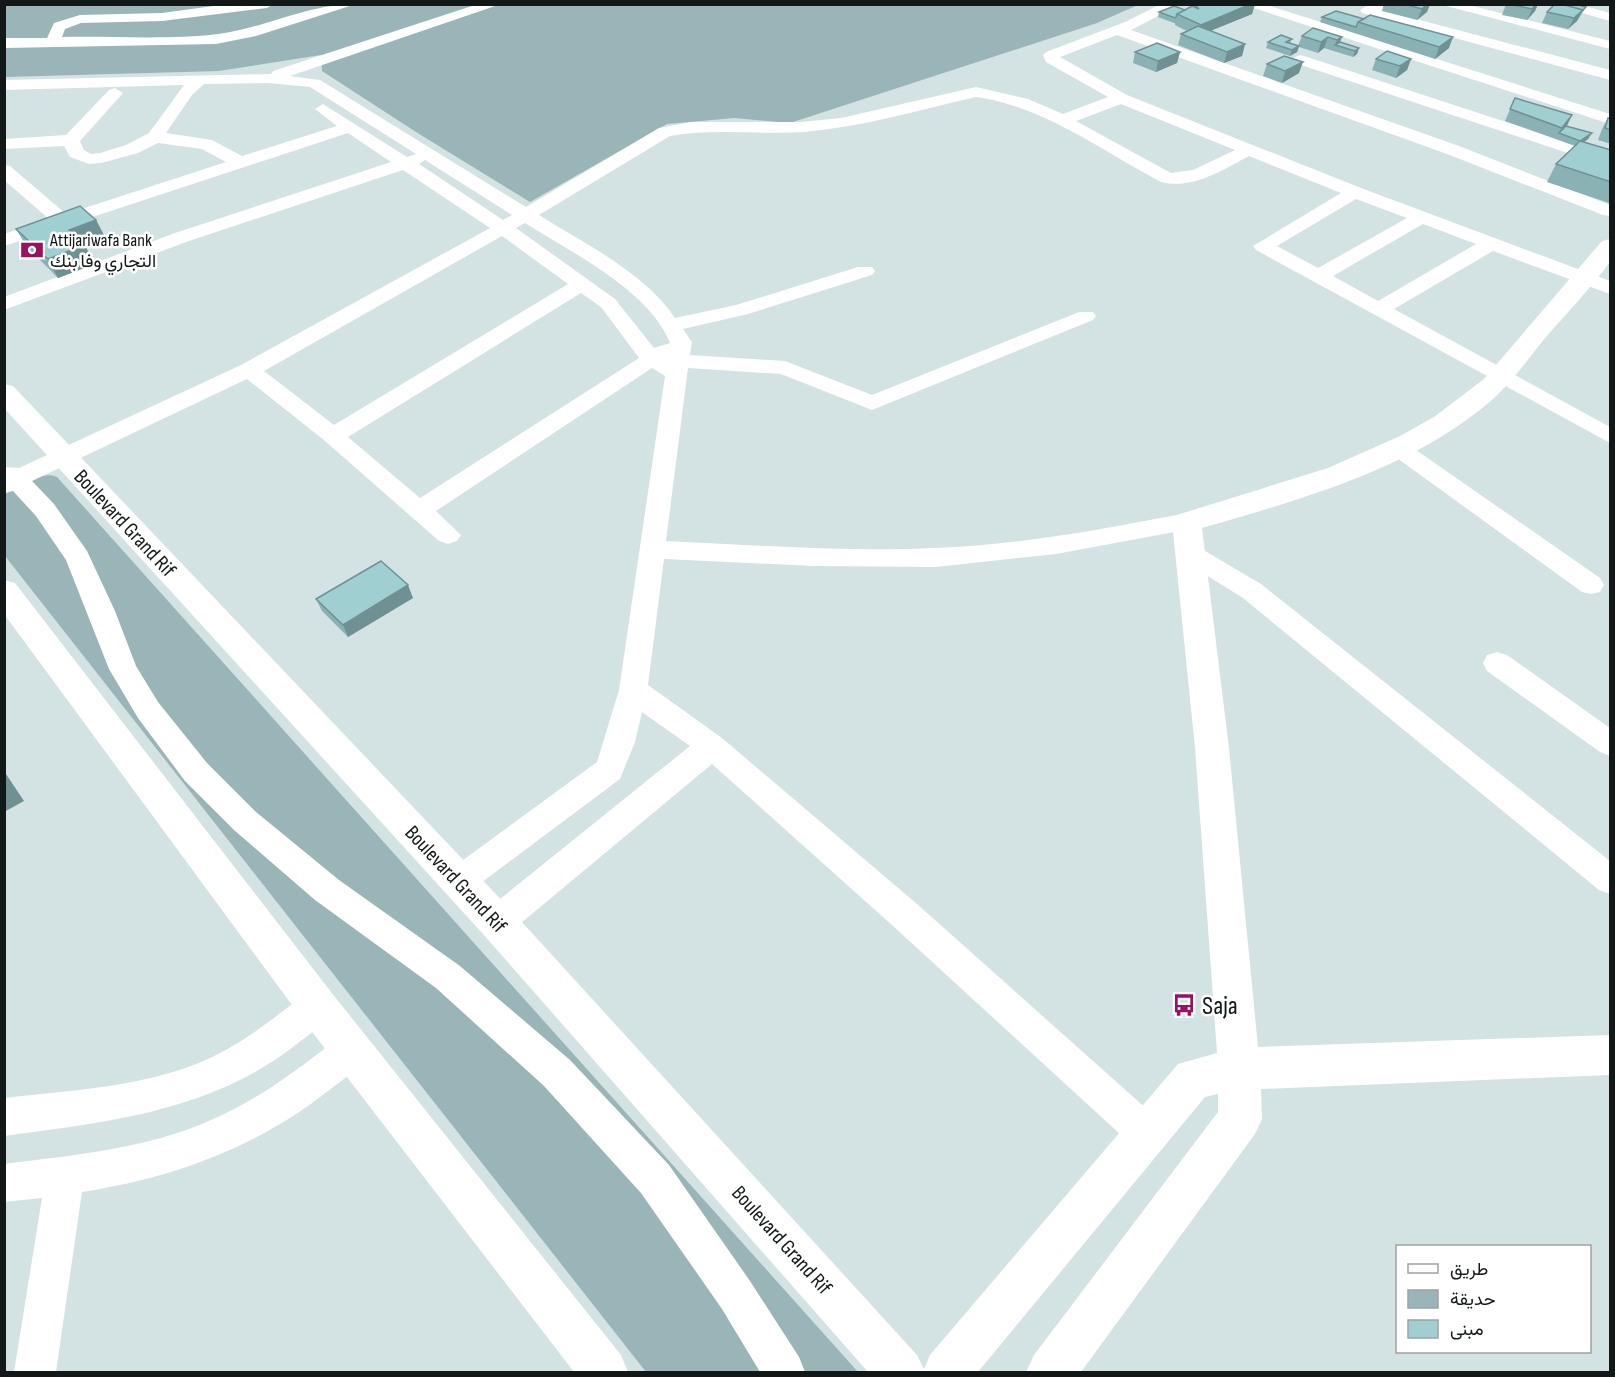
<svg xmlns="http://www.w3.org/2000/svg" width="1615" height="1377" font-family="'Sofia Sans Condensed',Vazirmatn,sans-serif">
  <style>
    .green { fill: #9ab5b7 }
    .lines { fill: none; stroke-linecap: round; stroke-linejoin: round }
    .street { fill: #fff; fill-rule: evenodd }
    .secondary { fill: #fff; fill-rule: evenodd }
    .wall { fill: #8ab2b5 }
    .shaded-wall { fill: #709193 }
    .building { fill: #a0cfd2; stroke: #709193; stroke-width: 1.5 }
    .labels { text-anchor: middle; stroke-width: 5; stroke-linejoin: round; paint-order: stroke }
    .far-poi-label { font-size: 18px; fill: #121717; stroke: #fff; text-anchor: start }
    .street-label { font-size: 21px; fill: #121717; stroke: #fff }
    .near-poi-label { font-size: 26px; fill: #121717; stroke: #fff; text-anchor: start }
  </style>
  <rect width="100%" height="100%" fill="#d3e2e2"/>
  <path class="green" d="M4,5H1138L1097,23L790,123L734,118L667,124L530,202L416,132L322,71L321,55L219,71L5,77Z
    M50,475L57,477L858,1372H646L5,556V494L41,476Z"/>
  <g class="lines">
    <path class="street" d="M228,4H274L267,8L162,21L81,23L65,29L62,37C111,36 171,40 218,34C265,28 308,4 356,4L256,36L216,44L4,48V38H47L54,23L80,15L162,13Z
      M478,4H501L290,76L320,80L526,207L659,128L691,122H801L841,118L976,87L1028,99L1063,114L1108,97L1046,62L1043,55L1046,52L1125,22L1161,4H1181L1131,30L1459,146L1610,205V216L1603,215L1447,154L1117,35L1060,57L1127,95L1361,188L1610,281V294L1493,251L1394,309L1610,427V443L1256,250L1253,246L1341,193L1249,156C1223,170 1192,190 1161,182C1102,151 1043,106 976,97C919,110 862,127 804,132C759,135 714,128 670,136L539,215C585,244 644,272 675,318L736,305L858,267H872L875,271L872,275L748,314L683,329L692,342L690,355L785,361L872,395L1079,312H1093L1096,316L1093,320L872,410L781,374L688,368L666,541C756,545 845,552 935,548C1020,545 1104,529 1187,513L1196,516L1200,522L1196,528L1056,554L936,567L814,566L664,559L648,685L722,738L917,904L1158,1119L1164,1132L1158,1145L1145,1151L1132,1145L893,926L712,764L509,933L497,937L485,933L480,922L485,911L690,746L642,712L635,742L620,779L470,891L459,895L448,891L443,881L448,871L597,762L619,690L665,376L652,368L436,511L461,535L457,541L448,544L439,541L325,441L247,379L32,481L54,504L87,551L115,611L136,666L158,702L207,763L256,812L339,880L460,966L570,1060L669,1165L750,1281L799,1357L805,1372H760L722,1309L641,1193L544,1086L436,988L315,900L234,830L185,781L138,718L109,669L66,560L36,516L13,491L4,493V467L19,468L241,365L490,228L403,170L189,241L4,310V297L175,233L391,162L348,133L4,246V234L49,219L4,180V165L10,166L66,214L226,162L202,149L158,143L138,153L101,163L89,164L70,157L64,146L4,149V139L66,135L109,90L115,88L123,93L80,141L84,150L91,154L100,153L126,145L149,133L184,85L4,90V80L271,74L273,71ZM268,83L310,87L416,154L407,157L323,104L315,109L337,126L242,156L212,140L166,133L192,95L204,84ZM1121,104L1235,150L1193,170L1171,173L1076,121ZM425,160L512,215L503,220L419,164ZM1356,199L1407,218L1318,268L1277,246ZM525,223C572,253 649,290 670,343L654,348L615,299L516,228ZM1423,224L1476,244L1378,301L1333,276ZM502,236L568,284L334,425L264,371ZM581,293L601,307L639,358L420,498L348,437Z
      M1241,4H1264L1610,114V124Z
      M1369,4H1391L1382,10L1610,70V80L1362,13L1360,10Z
      M1439,4H1465L1610,41V49Z
      M1550,4H1577L1610,13V21Z
      M1301,55L1610,156V167L1295,63L1293,60L1295,57Z
      M1398,440L1406,443L1600,578L1604,585L1600,592L1591,594L1582,592L1390,453L1386,448L1390,443Z
      M1191,545L1200,548L1261,584L1610,861V894L1599,890L1243,598L1182,560L1178,554L1182,548Z
      M1497,652L1507,655L1610,728V756L1600,752L1487,671L1483,663L1487,655Z
      M317,989L329,994L335,1006C327,1024 308,1035 293,1047C208,1112 107,1122 4,1136V1098C72,1090 148,1087 210,1058C245,1042 275,1017 305,994Z
      M351,1032L364,1038L369,1050C361,1068 344,1079 328,1091C256,1148 172,1178 82,1192L56,1372H14L42,1198L4,1202V1164C73,1155 147,1149 211,1120C258,1100 299,1069 338,1038Z"/>
    <path class="secondary" d="M1610,239V262C1590,289 1567,313 1545,338C1528,359 1512,382 1492,400C1412,469 1302,499 1202,528L1229,748L1258,1047L1610,1035V1075L1261,1089L1262,1119L1255,1134L1081,1372H1026L1034,1355L1218,1112V1094L1205,1097L978,1372H868L483,934L4,408V384L13,386L511,910L917,1355L924,1369L930,1355L1178,1064L1217,1053L1195,748L1172,522L1177,515L1328,468L1400,436L1434,417L1484,379L1602,241Z
      M4,580L15,583L331,992L621,1355L628,1372H574L303,1020L4,614Z"/>
  </g>
  <path class="wall" d="M1197,4H1255L1252,14L1210,31L1245,44L1242,56L1224,63L1178,45L1181,34L1187,31L1175,25V23H1174L1158,17L1159,12L1185,10L1195,7V5Z
    M1384,4H1430L1427,12L1417,20L1382,11Z
    M1506,4H1538L1535,11L1527,20L1502,15Z
    M1586,7L1577,21L1568,29L1542,23L1547,12Z
    M1336,11L1449,48L1435,59L1320,22L1322,17Z
    M1302,36L1342,37L1340,42L1359,48L1357,54L1353,57L1324,48L1318,53L1299,47L1297,52L1290,56L1266,48L1268,42L1292,39L1290,43L1298,46Z
    M1135,52H1180L1177,63L1156,72L1133,63Z
    M1376,59H1411L1407,70L1396,78L1372,70Z
    M1267,64L1299,73L1282,83L1263,76Z
    M1515,98L1572,115L1567,126L1588,139L1584,142L1611,150V201L1609,203L1547,182L1556,164L1575,146L1505,121Z
    M1608,118H1611V144L1598,140L1602,129Z
    M96,220L106,239L85,246L95,264L58,278L27,247L16,229Z
    M413,598L348,637L322,611L316,599Z"/>
  <path class="shaded-wall" d="M1251,4H1255L1252,14L1198,36L1201,25Z
    M1427,4H1430L1427,12L1417,20L1422,9Z
    M1536,4H1538L1535,11L1527,20L1532,9Z
    M1583,10L1577,21L1568,29L1574,18Z
    M1328,37L1324,48L1318,53L1321,42Z
    M1342,37L1338,46L1335,45L1337,40Z
    M1453,37L1449,48L1435,59L1439,47Z
    M1245,44L1242,56L1224,63L1227,52Z
    M1299,46L1297,52L1290,56L1292,50Z
    M1359,48L1357,54L1353,57L1355,51Z
    M1180,52L1177,63L1156,72L1158,61Z
    M1411,59L1407,70L1396,78L1400,66Z
    M1303,62L1299,73L1282,83L1285,71Z
    M1572,115L1566,127L1559,133L1562,128Z
    M1592,133L1588,139L1577,147L1580,141Z
    M96,220L106,239L85,246L95,264L58,278L48,259L69,230Z
    M408,585L413,598L348,637L343,625Z
    M4,771L24,801L4,812Z"/>
  <path class="building" d="M1197,4H1251L1201,25L1177,14L1192,6L1199,9L1195,5Z
    M1404,4H1427L1422,9Z
    M1509,4H1536L1532,9Z
    M1555,4H1561L1583,10L1574,18L1547,12Z
    M1561,4H1574L1586,7L1582,11L1583,10Z
    M1174,6L1185,10L1177,14L1176,17L1175,18L1159,12Z
    M1336,11L1364,19L1358,22L1356,27L1322,17Z
    M1370,15L1453,37L1439,47L1358,22Z
    M1198,26L1245,44L1227,52L1181,34Z
    M1313,28L1342,37L1337,40L1328,37L1321,42L1302,36Z
    M1281,35L1292,39L1286,42L1299,46L1292,50L1268,42Z
    M1340,42L1359,48L1355,51L1335,45Z
    M1157,43L1180,52L1158,61L1135,52Z
    M1387,51L1411,59L1400,66L1376,59Z
    M1284,56L1303,62L1285,71L1267,64Z
    M1515,98L1572,115L1562,128L1510,109Z
    M1608,118H1611V130L1605,128Z
    M1566,126L1592,133L1580,141L1559,133Z
    M1580,141L1611,150V182L1556,164Z
    M80,206L96,220L69,230L85,245L48,259L16,229Z
    M381,561L408,585L343,625L316,599Z"/>
  <defs>
    <g id="bank-bare" transform="scale(1.8)"><path d="M-6-4H6V4H-6ZM0-2.3a2.3 2.3 0 1 0 0 4.6a2.3 2.3 0 1 0 0-4.6Z" fill="#991064" stroke="#fff" stroke-width="2.5" paint-order="stroke"/></g>
    <g id="bus-bare" transform="scale(1.8)"><path d="M-5-6H5V4H4V6H2V4H-2V6H-4V4H-5ZM-3.5-4V0h7V-4ZM-3.5 1.2v1.5H-2V1.2ZM2 1.2v1.5H3.5V1.2Z" fill="#991064" stroke="#fff" stroke-width="2.5" paint-order="stroke"/></g>
  </defs>
  <g fill-rule="evenodd">
    <use href="#bank-bare" x="32" y="250"/>
    <use href="#bus-bare" x="1184" y="1005"/>
  </g>
  <g class="labels">
    <g class="far-poi-label">
      <text x="50" y="246">Attijariwafa Bank<tspan x="50" dy="21">التجاري وفا بنك</tspan></text>
    </g>
    <g class="street-label">
      <text transform="translate(125 523) rotate(47)" y="7">Boulevard Grand Rif</text>
      <text transform="translate(456 879) rotate(47)" y="7">Boulevard Grand Rif</text>
      <text transform="translate(782 1240) rotate(48)" y="7">Boulevard Grand Rif</text>
    </g>
    <g class="near-poi-label">
      <text x="1202" y="1014">Saja</text>
    </g>
  </g>
  <rect width="1615" height="1377" fill="none" stroke="#121717" stroke-width="12"/>
  <rect x="1396" y="1245" width="195" height="108" fill="#ffffff" stroke="#a0a2a2" stroke-width="1.5"/>
  <rect x="1408" y="1264" width="30" height="9" fill="#ffffff" stroke="#a0a2a2" stroke-width="1.5"/>
  <text x="1450" y="1275" font-size="18" fill="#121717">طريق</text>
  <rect x="1408" y="1290" width="30" height="18" fill="#9ab5b7" stroke="#a0a2a2" stroke-width="1.5"/>
  <text x="1450" y="1305" font-size="18" fill="#121717">حديقة</text>
  <rect x="1408" y="1320" width="30" height="18" fill="#a0cfd2" stroke="#a0a2a2" stroke-width="1.5"/>
  <text x="1450" y="1335" font-size="18" fill="#121717">مبنى</text>
</svg>
